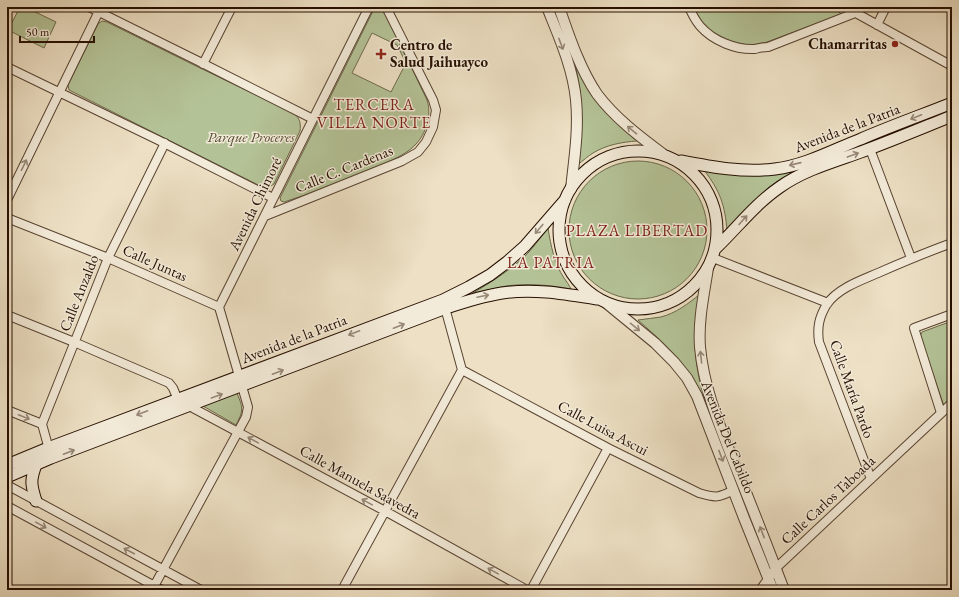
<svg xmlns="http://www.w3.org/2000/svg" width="959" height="597" font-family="'EB Garamond',serif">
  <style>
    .green { fill: #b4c397; stroke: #6d694c; fill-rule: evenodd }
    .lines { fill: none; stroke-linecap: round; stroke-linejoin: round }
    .minor-casing { stroke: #584331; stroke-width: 10 }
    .tertiary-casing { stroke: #584331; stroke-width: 12 }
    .secondary-casing { stroke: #260f00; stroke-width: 13 }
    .minor { stroke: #f3ebd9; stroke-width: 8 }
    .tertiary { stroke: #f3ebd9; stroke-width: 10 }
    .secondary { stroke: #f3ebd9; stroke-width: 11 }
    .oneway { stroke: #978877 }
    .poi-dot { fill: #8f2418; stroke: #f3ebd9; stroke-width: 1.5 }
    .labels { text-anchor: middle; stroke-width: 3; stroke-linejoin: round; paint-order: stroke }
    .poi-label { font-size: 15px; font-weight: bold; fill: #260f00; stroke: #f3ebd9; text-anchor: end }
    .street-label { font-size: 15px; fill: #260f00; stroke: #f3ebd9 }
    .park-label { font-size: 15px; font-style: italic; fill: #584e35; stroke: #f3ebd9 }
    .neighbourhood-label { font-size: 16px; letter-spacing: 1px; fill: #7a1f14; stroke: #f3ebd9 }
  </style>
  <rect width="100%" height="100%" fill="#ede0c4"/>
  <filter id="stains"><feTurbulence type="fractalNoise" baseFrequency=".005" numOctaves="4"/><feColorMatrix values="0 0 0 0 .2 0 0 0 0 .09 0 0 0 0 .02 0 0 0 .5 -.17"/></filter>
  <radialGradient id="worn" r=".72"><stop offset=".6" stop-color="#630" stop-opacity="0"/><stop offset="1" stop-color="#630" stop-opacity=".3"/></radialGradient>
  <path class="green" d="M20,7H25L56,22L44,48L8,30Z
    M375,7H381L383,8L427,100C432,115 426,134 415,145C403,158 377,166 361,173C335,183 310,194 284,202L281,201L280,198ZM372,33L397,45L406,63L391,92L352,73Z
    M693,7H830L842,14L767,42L751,45L742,44L730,41L712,32L700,21Z
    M102,21L107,22L196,66L295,114C300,119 301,124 300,131L274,184C270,187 266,188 260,186L69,90L68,85L98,24Z
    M575,64L597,101L613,120L637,141C622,142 606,145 593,153C588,156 583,161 577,165C584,129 583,100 575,64Z
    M569 230a69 69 0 1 1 138 0a69 69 0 1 1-138 0Z
    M802,168C792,173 781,178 772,185C755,198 741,215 727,231C725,205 720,191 704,170Z
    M548,228C551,246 554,263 564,278C567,282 569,285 571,289C550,285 528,283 506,286C495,288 484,291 473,293C490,283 507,272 522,259C532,250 540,238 548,228Z
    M700,294C698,310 695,325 695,340C695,361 699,381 705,401C701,394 698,386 693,379C679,356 658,338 638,320C646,319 653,318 661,317C676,313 688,304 700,294Z
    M952,321V400L944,406L920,337L921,334L922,332Z
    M237,393C243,408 244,410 236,425L203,406Z"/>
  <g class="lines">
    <g class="minor-casing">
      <path id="minor" d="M89,7L198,61L313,119
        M689,7C692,14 695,20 700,26C713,41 736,50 755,49C759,48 764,47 768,47L855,13
        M845,7L952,66
        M877,25L886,7
        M203,64L232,7
        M7,67L158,140L273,198
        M870,149L911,258
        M7,200L101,7
        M265,216L402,161L418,152L426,142L433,127L436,110L433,100L386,7
        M7,218L108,258L219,307L248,407L246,417L152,590
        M713,258L828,303
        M219,307L369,7
        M7,315L74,342L169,383L173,388L178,400L385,511L527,590
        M462,370L608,448L699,493C716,498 718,498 734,490
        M7,410L42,424
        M941,413L914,328L952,314
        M50,453L42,424L108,258L165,143
        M871,479L819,342C817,327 819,317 827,304C838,288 862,280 878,273C903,262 927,252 952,243
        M7,485L201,590
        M7,506L162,590
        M342,590L462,370L444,304
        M531,590L608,448
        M760,590L776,568L952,403"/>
    </g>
    <g class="tertiary-casing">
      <path id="tertiary" d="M547,7C559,37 573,68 576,100C579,130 574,160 571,189
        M559,7C569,36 580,69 597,94C615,118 639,136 663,154
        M708,268C704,294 698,321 700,347C704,390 720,426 735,465C752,507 768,548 784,590
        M605,302L655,343L674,362L687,378L697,396L744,518L773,590"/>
    </g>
    <g class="secondary-casing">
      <path id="secondary" d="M559 230a79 79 0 1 1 158 0a79 79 0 1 1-158 0Z
        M681,161C712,167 743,173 775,169C806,165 833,150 861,139C891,126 922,115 952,103
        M716,248C737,228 755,204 780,187C804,170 833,162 861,152C891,141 922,128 952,116
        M7,465L48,448L443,300L469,287L490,275L507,262L525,246L565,200
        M36,465C30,480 31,485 36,501
        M7,477L51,458L446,308C464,302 483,296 502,293C534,288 566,294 597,299"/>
    </g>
    <use href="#minor" class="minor"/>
    <use href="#tertiary" class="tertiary"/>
    <use href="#secondary" class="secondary"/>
  </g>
  <defs><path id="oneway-shaft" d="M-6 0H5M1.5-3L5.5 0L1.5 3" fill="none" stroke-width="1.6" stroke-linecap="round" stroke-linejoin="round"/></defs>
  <g class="oneway">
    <use href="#oneway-shaft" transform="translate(561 44) rotate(69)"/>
    <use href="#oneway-shaft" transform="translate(916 117) rotate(158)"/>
    <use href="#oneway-shaft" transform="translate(632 130) rotate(-140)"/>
    <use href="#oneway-shaft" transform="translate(853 155) rotate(-20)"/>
    <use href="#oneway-shaft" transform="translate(795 164) rotate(167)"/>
    <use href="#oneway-shaft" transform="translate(24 165) rotate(-64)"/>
    <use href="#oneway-shaft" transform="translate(743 220) rotate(-48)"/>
    <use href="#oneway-shaft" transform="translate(539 229) rotate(130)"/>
    <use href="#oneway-shaft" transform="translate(483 296) rotate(-12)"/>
    <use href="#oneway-shaft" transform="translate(399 326) rotate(-21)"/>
    <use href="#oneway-shaft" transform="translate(635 327) rotate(39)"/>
    <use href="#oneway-shaft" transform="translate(354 333) rotate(159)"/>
    <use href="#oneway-shaft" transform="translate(701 357) rotate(-96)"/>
    <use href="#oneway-shaft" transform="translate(278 372) rotate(-21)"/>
    <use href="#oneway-shaft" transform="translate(217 396) rotate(-20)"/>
    <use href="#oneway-shaft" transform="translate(142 413) rotate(159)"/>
    <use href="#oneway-shaft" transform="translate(24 417) rotate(22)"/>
    <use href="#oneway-shaft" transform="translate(253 440) rotate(-151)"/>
    <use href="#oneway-shaft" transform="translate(69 452) rotate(-21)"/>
    <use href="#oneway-shaft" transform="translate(721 456) rotate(69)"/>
    <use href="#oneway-shaft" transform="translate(367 502) rotate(-151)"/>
    <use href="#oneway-shaft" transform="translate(41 525) rotate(29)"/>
    <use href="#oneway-shaft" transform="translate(762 532) rotate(-111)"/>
    <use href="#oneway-shaft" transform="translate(129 551) rotate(-152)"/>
    <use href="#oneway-shaft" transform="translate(493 571) rotate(-151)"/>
  </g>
  <g class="poi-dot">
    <circle cx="895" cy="44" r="4"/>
    <path d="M379 48h4v4h4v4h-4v4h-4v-4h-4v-4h4z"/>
  </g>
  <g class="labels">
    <g class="poi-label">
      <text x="887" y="49">Chamarritas</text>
      <text x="390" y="50" text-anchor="start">Centro de<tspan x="390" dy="17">Salud Jaihuayco</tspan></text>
    </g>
    <g class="street-label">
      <text transform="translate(847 128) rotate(-21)" y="5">Avenida de la Patria</text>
      <text transform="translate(344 169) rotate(-22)" y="5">Calle C. Cardenas</text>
      <text transform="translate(255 204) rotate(-64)" y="5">Avenida Chimoré</text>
      <text transform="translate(155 263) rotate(24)" y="5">Calle Juntas</text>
      <text transform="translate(79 293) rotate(-68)" y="5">Calle Anzaldo</text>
      <text transform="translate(294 339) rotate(-21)" y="5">Avenida de la Patria</text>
      <text transform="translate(852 389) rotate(70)" y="5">Calle María Pardo</text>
      <text transform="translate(603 428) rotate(28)" y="5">Calle Luisa Ascui</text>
      <text transform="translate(728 437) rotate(68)" y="5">Avenida Del Cabildo</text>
      <text transform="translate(360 482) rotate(29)" y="5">Calle Manuela Saavedra</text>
      <text transform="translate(828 500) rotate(-43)" y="5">Calle Carlos Taboada</text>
    </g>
    <g class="park-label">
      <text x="251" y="142">Parque Proceres</text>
    </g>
    <g class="neighbourhood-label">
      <text x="374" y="110">TERCERA<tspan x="374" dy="18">VILLA NORTE</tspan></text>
      <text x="637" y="236">PLAZA LIBERTAD</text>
      <text x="551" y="268">LA PATRIA</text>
    </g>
  </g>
  <rect width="959" height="597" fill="none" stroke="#ede0c4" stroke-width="24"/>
  <rect x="8" y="8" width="943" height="581" fill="none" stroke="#260f00" stroke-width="2"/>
  <rect x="12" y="12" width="935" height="573" fill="none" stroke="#260f00"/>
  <path d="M20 36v6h74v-6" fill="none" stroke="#260f00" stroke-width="2"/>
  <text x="26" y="36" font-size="12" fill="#260f00" stroke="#f3ebd9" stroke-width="3" paint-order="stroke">50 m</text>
  <rect width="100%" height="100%" filter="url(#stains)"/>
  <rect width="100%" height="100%" fill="url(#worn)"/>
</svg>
